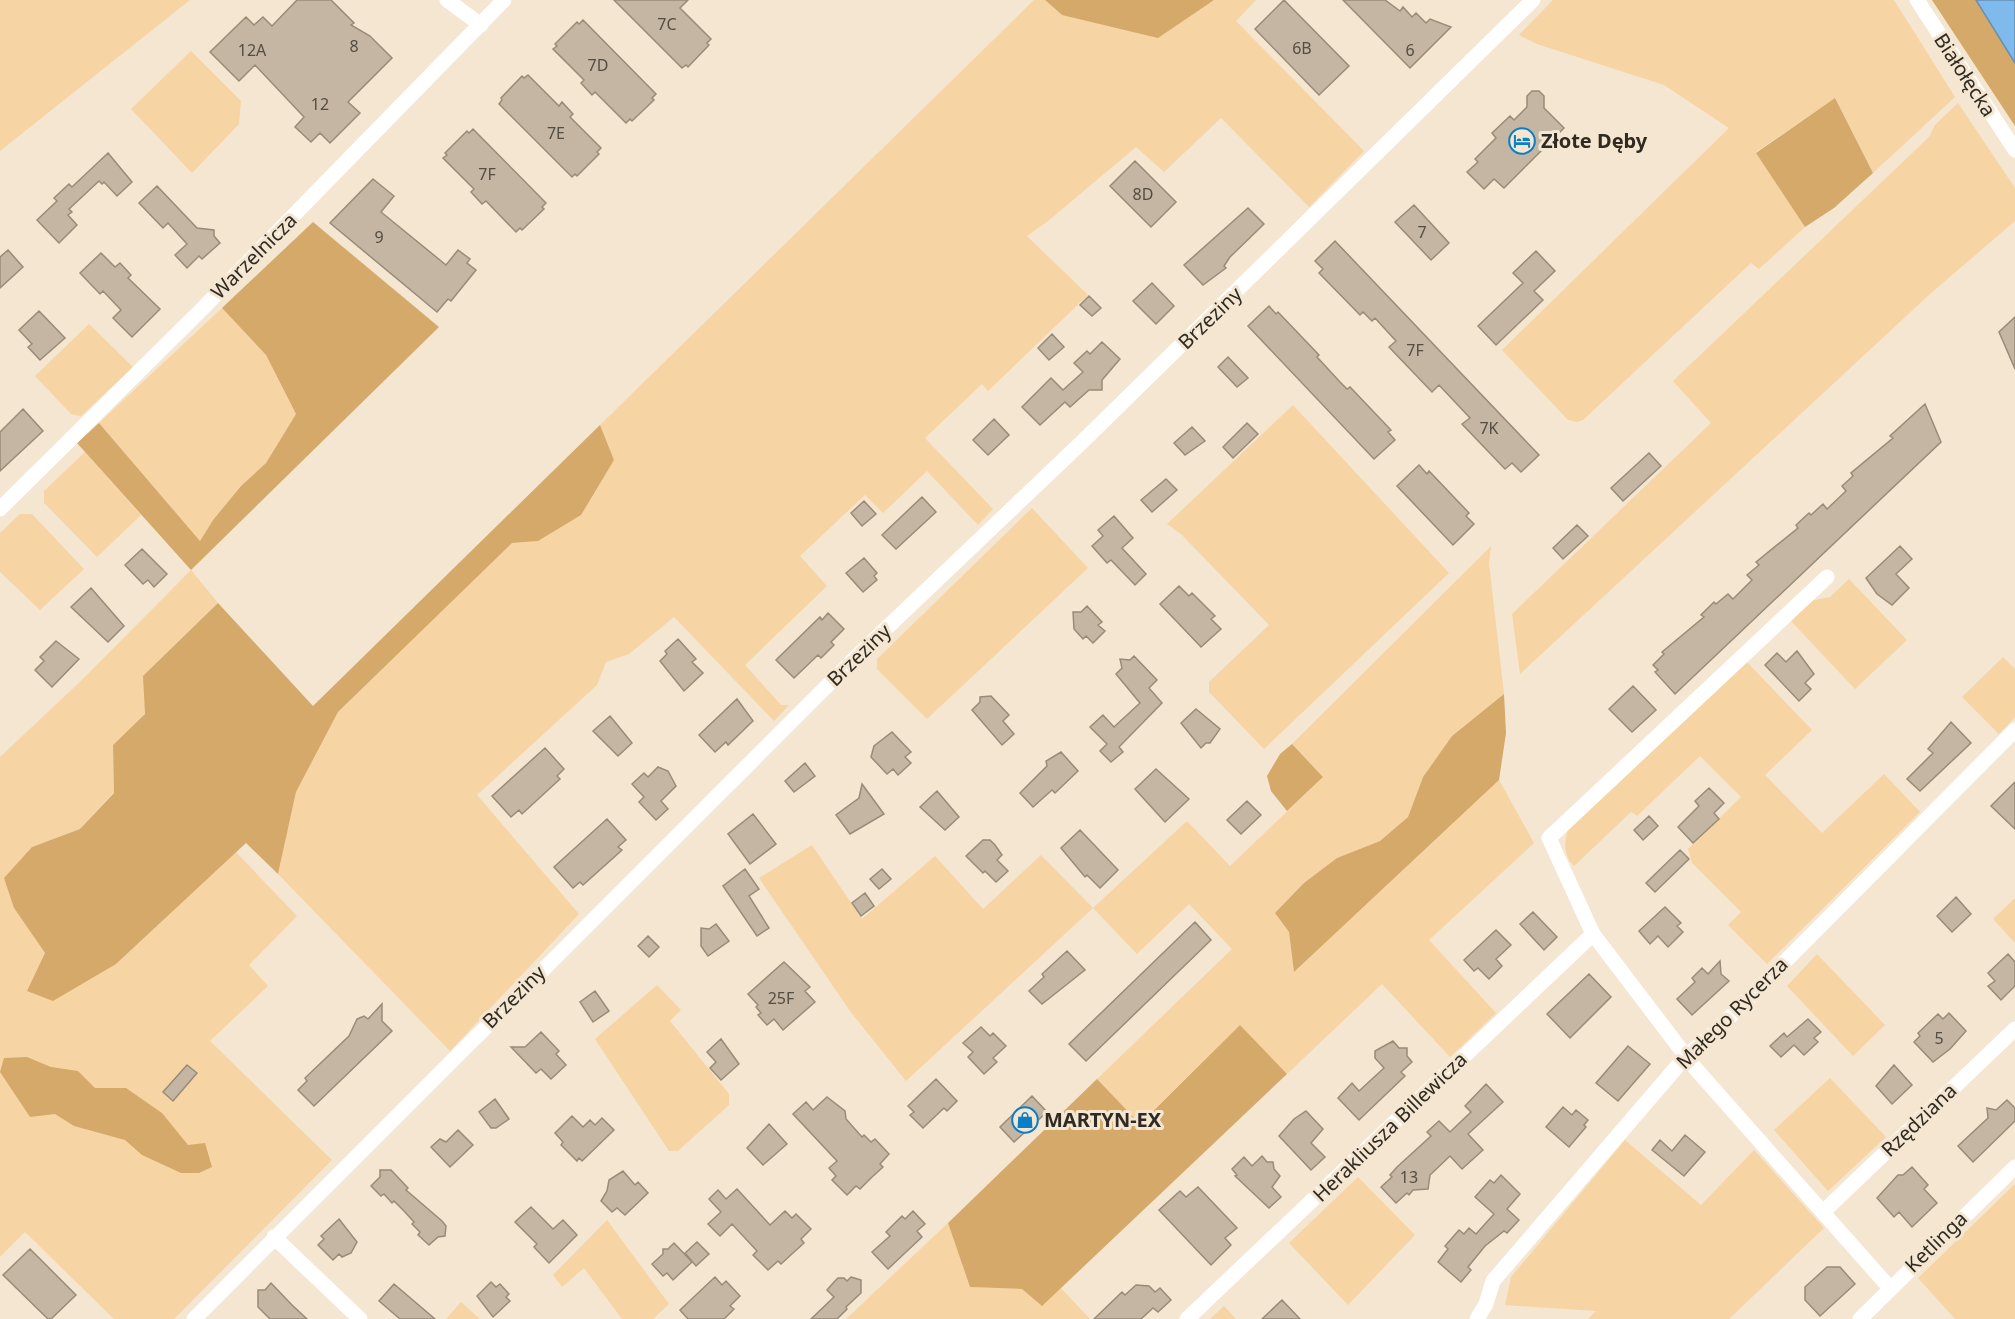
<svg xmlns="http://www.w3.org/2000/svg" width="2015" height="1319" font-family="'Noto Sans',sans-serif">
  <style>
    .green { fill: #f7d4a3 }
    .forest { fill: #d4a969 }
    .water { fill: #7fbaed; stroke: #678fb0; stroke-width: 1.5 }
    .building { fill: #c4b6a2; stroke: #988b78; stroke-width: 1.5 }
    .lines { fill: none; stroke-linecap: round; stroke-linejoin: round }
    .minor { stroke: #fff; stroke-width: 15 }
    .labels { text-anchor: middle; stroke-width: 6; stroke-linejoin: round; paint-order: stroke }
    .number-label { font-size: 16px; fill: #544d42 }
    .street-label { font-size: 20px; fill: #2f2a22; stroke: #f4e6d1 }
    .poi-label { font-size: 20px; font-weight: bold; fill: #2f2a22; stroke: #f4e6d1; text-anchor: start }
  </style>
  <rect width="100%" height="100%" fill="#f4e6d1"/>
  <path class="green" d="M0,0H190L0,151Z
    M1034,0H1045L1062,15L1202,7L1214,0H1256L1236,21L1364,151L1309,207L1221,118L1164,172L1136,147L1048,221L1027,236L1088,295L988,391L982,384L925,438L993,509L978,525L927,471L883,513L865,495L800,556L827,586L745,665L781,705H789L774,721L674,617L629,654L606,662L597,685L477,795L579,914L450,1051L278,874L296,792L338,712L512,543L538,541L614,460L600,425Z
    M1553,0H1894L1955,97L1873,173L1835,98L1756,152L1805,227L1759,269L1751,263L1583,420L1577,422L1568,420L1502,350L1729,128L1664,85L1537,44L1519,35Z
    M191,51L241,101L239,124L192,173L131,109Z
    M1958,103L2015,188V221L1930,294L1520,674L1512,614L1711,423L1673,381L1929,137L1935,125Z
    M222,308L266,355L296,414L266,463L241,486L213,520L200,541L99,423Z
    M89,324L133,367L81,416L71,414L35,376Z
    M1293,405L1449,573L1264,749L1209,692V682L1269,625L1182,535L1167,524Z
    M85,452L141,515L97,557L44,503V491Z
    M1032,508L1088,568L927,719L877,669V659Z
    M20,514H32L84,569L40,610L0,572V533Z
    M1491,546L1489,563L1504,694L1452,736L1423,777L1408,817L1380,841L1337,858L1275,913L1289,932L1294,972L1499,780L1534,843L1429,940L1496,1013L1450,1057L1382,984L1287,1074L1240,1025L1139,1124L1097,1079L1232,949L1189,904L1137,954L1093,908L906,1081L850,1011L759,878L812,845L862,919L935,856L983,909L1041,855L1093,908L1187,821L1230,866L1323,777L1292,744Z
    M191,570L218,603L144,676L145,714L113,745L114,792L80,829L32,847L14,908L45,953L116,964L236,852L297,916L249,965L268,986L210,1041L332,1160L174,1319H114L25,1232L0,1257V757L83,679Z
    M1849,579L1907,640L1855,689L1790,620L1809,601L1830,597Z
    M2003,657L2015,669V717L1999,734L1962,697Z
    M1746,661L1812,730L1765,775L1822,833L1884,774L1920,812L1767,964L1728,925L1741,912L1692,863L1688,849L1741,797L1700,756L1637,816L1631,812L1574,866C1563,854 1564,845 1568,829Z
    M2015,898V943L1993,919Z
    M1817,954L1885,1025L1853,1056L1787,986Z
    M657,985L681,1010L670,1021L729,1094V1105L678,1151H669L595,1039Z
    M1830,1078L1886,1137L1828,1191L1774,1130Z
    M1625,1140L1701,1205L1754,1150L1824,1228L1729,1319H1588L1596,1311L1505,1305L1511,1277Z
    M1358,1177L1415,1235L1348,1305L1289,1243Z
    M2015,1184V1319H1955L1918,1278Z
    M607,1220L669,1304L653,1319H622L584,1268L562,1287L553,1275Z
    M948,1223L970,1287L1022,1289L1042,1305L1061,1288L1090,1319H846Z
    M461,1302L480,1319H446Z
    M1224,1306L1236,1319H1210Z"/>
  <path class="forest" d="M1045,0H1214L1158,38L1062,15Z
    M1932,0H1976L2015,63V126Z
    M1835,98L1873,173L1834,208L1805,227L1756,153Z
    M313,222L439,327L191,570L77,443L99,423L200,541L213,520L241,486L266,463L296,414L266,355L222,308Z
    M600,425L614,460L581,515L538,541L512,543L338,712L296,792L278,874L246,843L116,964L53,1001L27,991L45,953L14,908L4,878L32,847L80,829L114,793L113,745L145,714L143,676L218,603L313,706Z
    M1504,694L1506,733L1499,780L1294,972L1289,932L1275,913L1304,883L1337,858L1380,841L1408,817L1423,777L1452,736Z
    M1292,744L1323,777L1287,811L1271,791L1267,776L1280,754Z
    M1240,1025L1287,1074L1042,1306L1022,1289L970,1287L948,1223L1097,1079L1140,1124Z
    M27,1057L51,1067L78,1071L95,1088H126L162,1113L188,1145L205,1143L212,1167L199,1173H181L142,1155L125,1140L74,1126L55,1114L30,1117L0,1072L4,1058Z"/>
  <path class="water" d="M1976,0H2015V63Z"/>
  <path class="building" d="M297,0H331L354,23L351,25L370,36L392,58L348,102L360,113L330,143L320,133L311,142L295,127L304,117L255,65L239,81L210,52L246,17L254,25L263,17L272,26Z
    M614,0H688L680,8L711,39L707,43L709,45L688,67L686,65L682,68Z
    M1284,0L1349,66L1319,95L1255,29Z
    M1343,0H1385L1400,11L1403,7L1412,17L1416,13L1426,23L1430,19L1451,27L1410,68Z
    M583,20L656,94L652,98L654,100L632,121L630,119L626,123L595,92L592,95L581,83L584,80L553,49L557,46L555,44L577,22L579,24Z
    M528,75L559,106L562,102L573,114L570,117L601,148L597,152L599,154L577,176L575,174L572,177L499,104L502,100L501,98L522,76L524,78Z
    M1532,91H1539L1544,96V108L1564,128L1504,188L1494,179L1484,189L1467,172L1478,162L1475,159L1496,138L1492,133L1510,116L1514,120L1527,107V96Z
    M473,129L546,203L542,207L544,209L522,230L520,228L516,232L486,201L482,204L471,192L474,189L443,158L447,155L445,153L467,131L469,133Z
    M108,153L132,182L117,196L104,182L102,184L99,181L69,209L72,212L68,215L77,225L59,243L37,220L57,201L54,198L69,184L72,187Z
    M1135,161L1176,202L1151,227L1110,186Z
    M373,179L394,196L381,212L446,265L458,250L470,259L467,263L476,270L451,301L448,299L437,312L330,223Z
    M157,186L197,228L214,230V236L220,243L202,259L199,256L187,268L175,255L187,244L168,223L163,228L139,203Z
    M1414,205L1449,243L1431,260L1395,222Z
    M1248,208L1264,224L1230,257L1224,266L1226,268L1203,285L1184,265Z
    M1335,241L1539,455L1521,472L1512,463L1505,469L1462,424L1470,418L1439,385L1432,392L1389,347L1396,341L1375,318L1372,321L1363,312L1360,315L1319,273L1323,269L1315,261Z
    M8,250L23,267L0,288V257Z
    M1536,251L1555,271L1534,291L1543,300L1496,345L1478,326L1523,283L1513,273Z
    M101,253L115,267L120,263L131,275L128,278L160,309L132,337L113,318L121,310L103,291L100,294L80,273Z
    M1152,283L1174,306L1156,324L1133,301Z
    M1089,296L1101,308L1092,316L1080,305Z
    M1269,306L1276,314L1278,312L1319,355L1317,357L1340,382L1347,389L1350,387L1391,430L1388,432L1395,440L1374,459L1248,326Z
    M39,311L65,338L40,360L28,347L32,344L19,330Z
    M2015,317V369L1999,332Z
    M1052,334L1064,347L1049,360L1038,348Z
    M1102,342L1120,359L1102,380V390H1089L1070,407L1065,402L1040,425L1022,407L1051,378L1063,390L1083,372L1074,363L1087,351L1090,354Z
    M1228,357L1248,378L1237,387L1218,367Z
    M1925,404L1941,442L1675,694L1655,672L1658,670L1653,665L1664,654L1662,652L1704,617L1701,615L1714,602L1716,604L1728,594L1733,599L1752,580L1747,575L1759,565L1756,562L1798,528L1796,525L1809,513L1811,515L1823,504L1827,509L1846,491L1842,486L1853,476L1851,473L1893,438L1890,436Z
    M23,409L43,431L0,471V432Z
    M994,419L1009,435L988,455L973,440Z
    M1247,423L1258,434L1233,458L1223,447Z
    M1192,427L1205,441L1185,455L1174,443Z
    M1649,453L1661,466L1623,501L1611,488Z
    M1419,465L1427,474L1429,471L1469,513L1466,516L1474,524L1453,545L1397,486Z
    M1166,479L1177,490L1152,512L1141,500Z
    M922,497L936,512L896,549L882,535Z
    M864,501L876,514L862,526L851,513Z
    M1114,516L1133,538L1122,548L1146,574L1135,585L1111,560L1107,563L1092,546L1103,536L1098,530Z
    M1577,525L1588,536L1563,559L1553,548Z
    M1900,546L1912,559L1896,574L1909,588L1892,605L1877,594L1866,578Z
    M142,549L167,574L154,587L148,580L143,584L125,565Z
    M864,558L877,573L874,576L877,580L863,592L846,573Z
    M1179,586L1189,596L1192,593L1215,616L1211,619L1221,629L1201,647L1160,604Z
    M91,588L124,626L108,642L71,607Z
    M1087,606L1102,622L1098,625L1105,631L1093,643L1086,636L1083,639L1074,629L1073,612H1081Z
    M828,613L844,629L831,642L834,645L821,658L818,655L794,678L776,660L820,617L822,620Z
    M678,639L696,659L692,662L703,673L684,691L660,661L667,654L665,651Z
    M56,641L79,659L52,687L35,670L44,661L40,657Z
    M1797,651L1814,674L1805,683L1811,689L1799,701L1765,665L1777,653L1786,662Z
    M1134,656L1157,680L1149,688L1162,703L1119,747L1123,752L1111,762L1100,751L1107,744L1090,727L1103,715L1114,727L1140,703L1116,674L1122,668L1120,659L1130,660Z
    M1633,686L1656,710L1632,732L1609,709Z
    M991,696L1009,715L1003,721L1014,734L1002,745L972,710L980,702V697Z
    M737,699L753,721L728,745L726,742L715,752L699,735Z
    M1196,709L1220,729L1210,743H1206L1201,748L1181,723Z
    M610,716L632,743L618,756L593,731Z
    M1951,722L1971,743L1920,791L1907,779L1933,753L1928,749Z
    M892,732L911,752L905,757L911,763L898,775L893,769L887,774L871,757L874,746Z
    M545,748L564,769L557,776L560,779L522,814L519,810L511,817L492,796Z
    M1061,752L1078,771L1055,793L1052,790L1033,807L1020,793L1047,766L1046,761Z
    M805,763L815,776L794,792L785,781Z
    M658,767L668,771L676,786L661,801L668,809L656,820L639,802L644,797L632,784L644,773L648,777Z
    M1156,769L1189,799L1165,822L1135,789Z
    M2015,782V829L1991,806Z
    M862,784L884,814L850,834L836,815L859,798Z
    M1709,788L1724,803L1714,813L1719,819L1693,843L1678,827L1699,806L1695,801Z
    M937,791L959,817L945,830L920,807Z
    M1247,801L1261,815L1241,834L1227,820Z
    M753,814L776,844L750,864L728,834Z
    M1649,816L1658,826L1643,840L1634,830Z
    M607,819L626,840L618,847L622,850L583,885L580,882L573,888L554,867Z
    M1080,830L1118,870L1100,888L1087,875L1085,877L1061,848Z
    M983,840H990L995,845L1002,855L997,860L1008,871L996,882L985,871L983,873L966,856Z
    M1680,850L1689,859L1655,892L1646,883Z
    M745,869L759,889L749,896L769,928L757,936L723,886Z
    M882,869L891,879L879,889L870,879Z
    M865,893L874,906L861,916L852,903Z
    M1956,897L1971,914L1952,932L1937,916Z
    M1665,907L1681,923L1677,926L1683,932L1668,947L1658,936L1650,944L1639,931Z
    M1533,912L1557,937L1544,950L1520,924Z
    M1195,922L1211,940L1086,1061L1069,1044Z
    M716,924L729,941L708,956L701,946V928L709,929Z
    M1496,930L1511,945L1496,959L1502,966L1489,979L1478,968L1474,971L1464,960Z
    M648,936L659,947L649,957L638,946Z
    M1067,951L1085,970L1042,1004L1029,991L1044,977L1042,974Z
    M2008,954L2015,962V986L2001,1000L1988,986L1995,981L1988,973Z
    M1720,961L1721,974L1729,981L1692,1015L1677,999L1695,982L1692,978L1702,968L1708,974Z
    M784,962L810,987L805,991L815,1002L783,1030L774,1019L767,1025L758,1015L761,1013L756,1007L758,1005L748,994Z
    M1589,974L1611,997L1570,1038L1547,1014Z
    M595,991L609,1011L593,1022L580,1002Z
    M382,1004V1021L392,1031L314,1106L298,1090L307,1081L305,1078L349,1036L357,1019L364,1016L368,1019Z
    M1949,1013L1966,1031L1950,1049L1933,1062L1914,1042L1920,1036L1918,1033L1938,1014L1943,1019Z
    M1808,1019L1821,1032L1814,1038L1818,1042L1804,1055L1794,1045L1781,1057L1770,1046L1784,1033L1787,1037Z
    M981,1027L990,1036L993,1033L1006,1046L993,1058L997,1062L984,1074L968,1057L973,1052L963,1043Z
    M541,1032L559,1051L556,1054L566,1065L551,1079L541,1069L536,1073L511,1047H525Z
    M721,1039L739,1064L721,1080L710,1068L716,1062L707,1052Z
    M1393,1041L1399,1048H1407V1056L1412,1062L1401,1072L1405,1076L1359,1120L1338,1098L1352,1083L1359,1091L1384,1068L1375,1058V1051Z
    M1628,1046L1650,1064L1618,1101L1596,1083Z
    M187,1065L197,1073L173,1101L163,1092Z
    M1894,1065L1912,1085L1892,1104L1876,1086Z
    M936,1079L957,1101L947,1111L944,1108L923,1128L910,1115L914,1112L908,1106Z
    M1486,1084L1503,1102L1468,1134L1483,1150L1462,1169L1450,1156L1430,1175L1428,1189L1413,1190L1409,1195L1407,1193L1396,1203L1381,1187L1392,1177L1390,1175L1397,1167L1431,1136L1427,1132L1439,1121L1450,1132L1471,1112L1465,1106Z
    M1032,1096L1047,1112L1014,1142L1000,1127Z
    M827,1097L845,1111L846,1119L862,1137L864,1135L871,1142L875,1139L889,1154L880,1164L883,1167L871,1178L860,1189L856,1186L847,1195L832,1180L836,1176L829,1168L837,1161L793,1114L806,1102L813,1110Z
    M495,1099L509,1119L496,1128H491L479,1112Z
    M2007,1100L2015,1108V1121L1973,1162L1958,1146L1988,1118L1987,1108L1996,1110Z
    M1563,1107L1572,1115L1576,1110L1588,1120L1584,1125L1586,1127L1569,1147L1546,1127Z
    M1306,1111L1323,1129L1311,1143L1325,1157L1311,1170L1279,1136L1294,1119Z
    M572,1116L583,1127L590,1120L595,1125L602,1118L614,1130L582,1161L579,1158L577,1161L561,1145L563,1142L555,1133Z
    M769,1124L787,1144L763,1165L747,1148Z
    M458,1130L473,1145L450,1167L431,1147L440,1139L446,1142Z
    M1685,1135L1705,1152L1684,1176L1652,1150L1660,1140L1672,1151Z
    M1262,1156L1267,1162H1273L1274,1169L1280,1176L1272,1187L1281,1197L1269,1208L1235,1176L1237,1175L1232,1169L1244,1157L1252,1166Z
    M1912,1167L1928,1185L1924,1189L1937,1203L1912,1227L1899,1212L1894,1217L1877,1198L1898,1175H1903Z
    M380,1170H391L408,1188L406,1190L442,1221L446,1226L445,1236L438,1237L429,1245L418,1235L420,1232L412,1224L414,1222L404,1211L394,1201L392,1203L384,1194L381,1196L371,1186L380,1177Z
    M623,1171L635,1185L638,1182L648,1193L625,1215L617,1208L612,1212L601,1201L607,1191L609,1180Z
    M1501,1175L1520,1194L1507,1209L1519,1220L1507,1233L1504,1231L1485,1246L1468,1267L1471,1270L1461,1282L1438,1262L1448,1249L1445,1246L1459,1230L1464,1234L1469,1228L1476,1234L1494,1214L1475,1197L1490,1180L1494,1183Z
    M1198,1187L1237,1228L1225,1238L1231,1245L1211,1265L1159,1210L1180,1191L1186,1197Z
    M737,1189L770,1225L785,1211L792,1218L796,1214L811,1229L801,1239L804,1243L781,1264L778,1261L768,1270L753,1255L757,1251L732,1224L720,1236L708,1224L721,1212L709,1199L718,1190L726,1199Z
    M531,1207L553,1229L563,1220L577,1235L549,1263L534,1247L537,1244L515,1222Z
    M913,1211L925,1224L917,1231L922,1237L888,1269L872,1252L890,1236L886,1232L902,1216L905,1219Z
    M339,1219L357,1242L351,1253L342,1257L339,1254L333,1260L318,1245L324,1239L321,1236Z
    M697,1242L709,1254L696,1266L685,1253Z
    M674,1243L692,1262L673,1280L667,1273L663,1276L652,1264L663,1254V1249H668Z
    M30,1249L76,1295L51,1319H48L3,1275Z
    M1827,1267H1840L1855,1284L1820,1316L1805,1300V1287Z
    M715,1277L722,1285L726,1281L740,1296L730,1306L734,1309L724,1319H688L680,1310Z
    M851,1277L861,1280V1293L846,1307L847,1309L837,1319H811L834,1297L827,1290L834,1282L838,1278H844L847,1281Z
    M491,1282L496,1287L500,1284L509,1294L506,1297L510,1301L493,1317L477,1296Z
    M271,1283L292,1305L307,1319H270L258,1307V1290H265Z
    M394,1284L435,1319H400L379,1301Z
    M1136,1285L1149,1286L1155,1292L1160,1288L1171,1300L1158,1312L1153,1308L1141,1319H1094L1122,1292L1125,1295Z
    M1282,1300L1300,1319H1262Z"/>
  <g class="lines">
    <path class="minor" d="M447,0L481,25
      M1917,0L2015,150
      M0,509L202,309L504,0
      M1827,577L1549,838L1593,934L1695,1068L1889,1287
      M1823,1212L2015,1029
      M274,1237L360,1319
      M194,1319L854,659L1081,443L1533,0
      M1187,1319L1593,934
      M1477,1319L1486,1304L1493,1281L1687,1055L1711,1036L2015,730
      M1860,1319L2015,1167"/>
  </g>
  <defs>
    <g id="hotel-ring" transform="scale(1.35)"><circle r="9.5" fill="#f4e6d1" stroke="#0a7fc8" stroke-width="1.5"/><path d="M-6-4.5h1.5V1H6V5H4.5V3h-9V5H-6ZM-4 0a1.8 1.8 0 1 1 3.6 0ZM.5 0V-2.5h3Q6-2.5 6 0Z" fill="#0a7fc8"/></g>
    <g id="shop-ring" transform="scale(1.35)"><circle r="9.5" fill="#f4e6d1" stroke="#0a7fc8" stroke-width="1.5"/><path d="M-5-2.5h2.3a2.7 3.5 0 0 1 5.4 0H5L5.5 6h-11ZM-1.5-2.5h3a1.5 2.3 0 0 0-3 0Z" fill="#0a7fc8"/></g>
  </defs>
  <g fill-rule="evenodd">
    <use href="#hotel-ring" x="1522" y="141"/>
    <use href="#shop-ring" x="1025" y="1120"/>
  </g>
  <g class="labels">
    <g class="number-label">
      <text x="667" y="30">7C</text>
      <text x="354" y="52">8</text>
      <text x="1302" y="54">6B</text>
      <text x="252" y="56">12A</text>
      <text x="1410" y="56">6</text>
      <text x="598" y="71">7D</text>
      <text x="320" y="110">12</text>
      <text x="556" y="139">7E</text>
      <text x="487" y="180">7F</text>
      <text x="1143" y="200">8D</text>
      <text x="1422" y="238">7</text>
      <text x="379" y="243">9</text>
      <text x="1415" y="356">7F</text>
      <text x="1489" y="434">7K</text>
      <text x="781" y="1004">25F</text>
      <text x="1939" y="1044">5</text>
      <text x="1409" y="1183">13</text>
    </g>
    <g class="street-label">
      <text transform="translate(1965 75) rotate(57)" y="7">Białołęcka</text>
      <text transform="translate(254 256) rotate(-45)" y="7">Warzelnicza</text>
      <text transform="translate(1210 318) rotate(-44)" y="7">Brzeziny</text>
      <text transform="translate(859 655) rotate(-44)" y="7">Brzeziny</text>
      <text transform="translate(514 997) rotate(-45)" y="7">Brzeziny</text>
      <text transform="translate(1732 1013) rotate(-45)" y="7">Małego Rycerza</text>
      <text transform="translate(1919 1120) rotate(-44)" y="7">Rzędziana</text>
      <text transform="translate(1390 1127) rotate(-44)" y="7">Herakliusza Billewicza</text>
      <text transform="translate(1936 1242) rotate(-44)" y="7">Ketlinga</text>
    </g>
    <g class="poi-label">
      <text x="1541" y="148">Złote Dęby</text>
      <text x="1044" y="1127">MARTYN-EX</text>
    </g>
  </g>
</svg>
